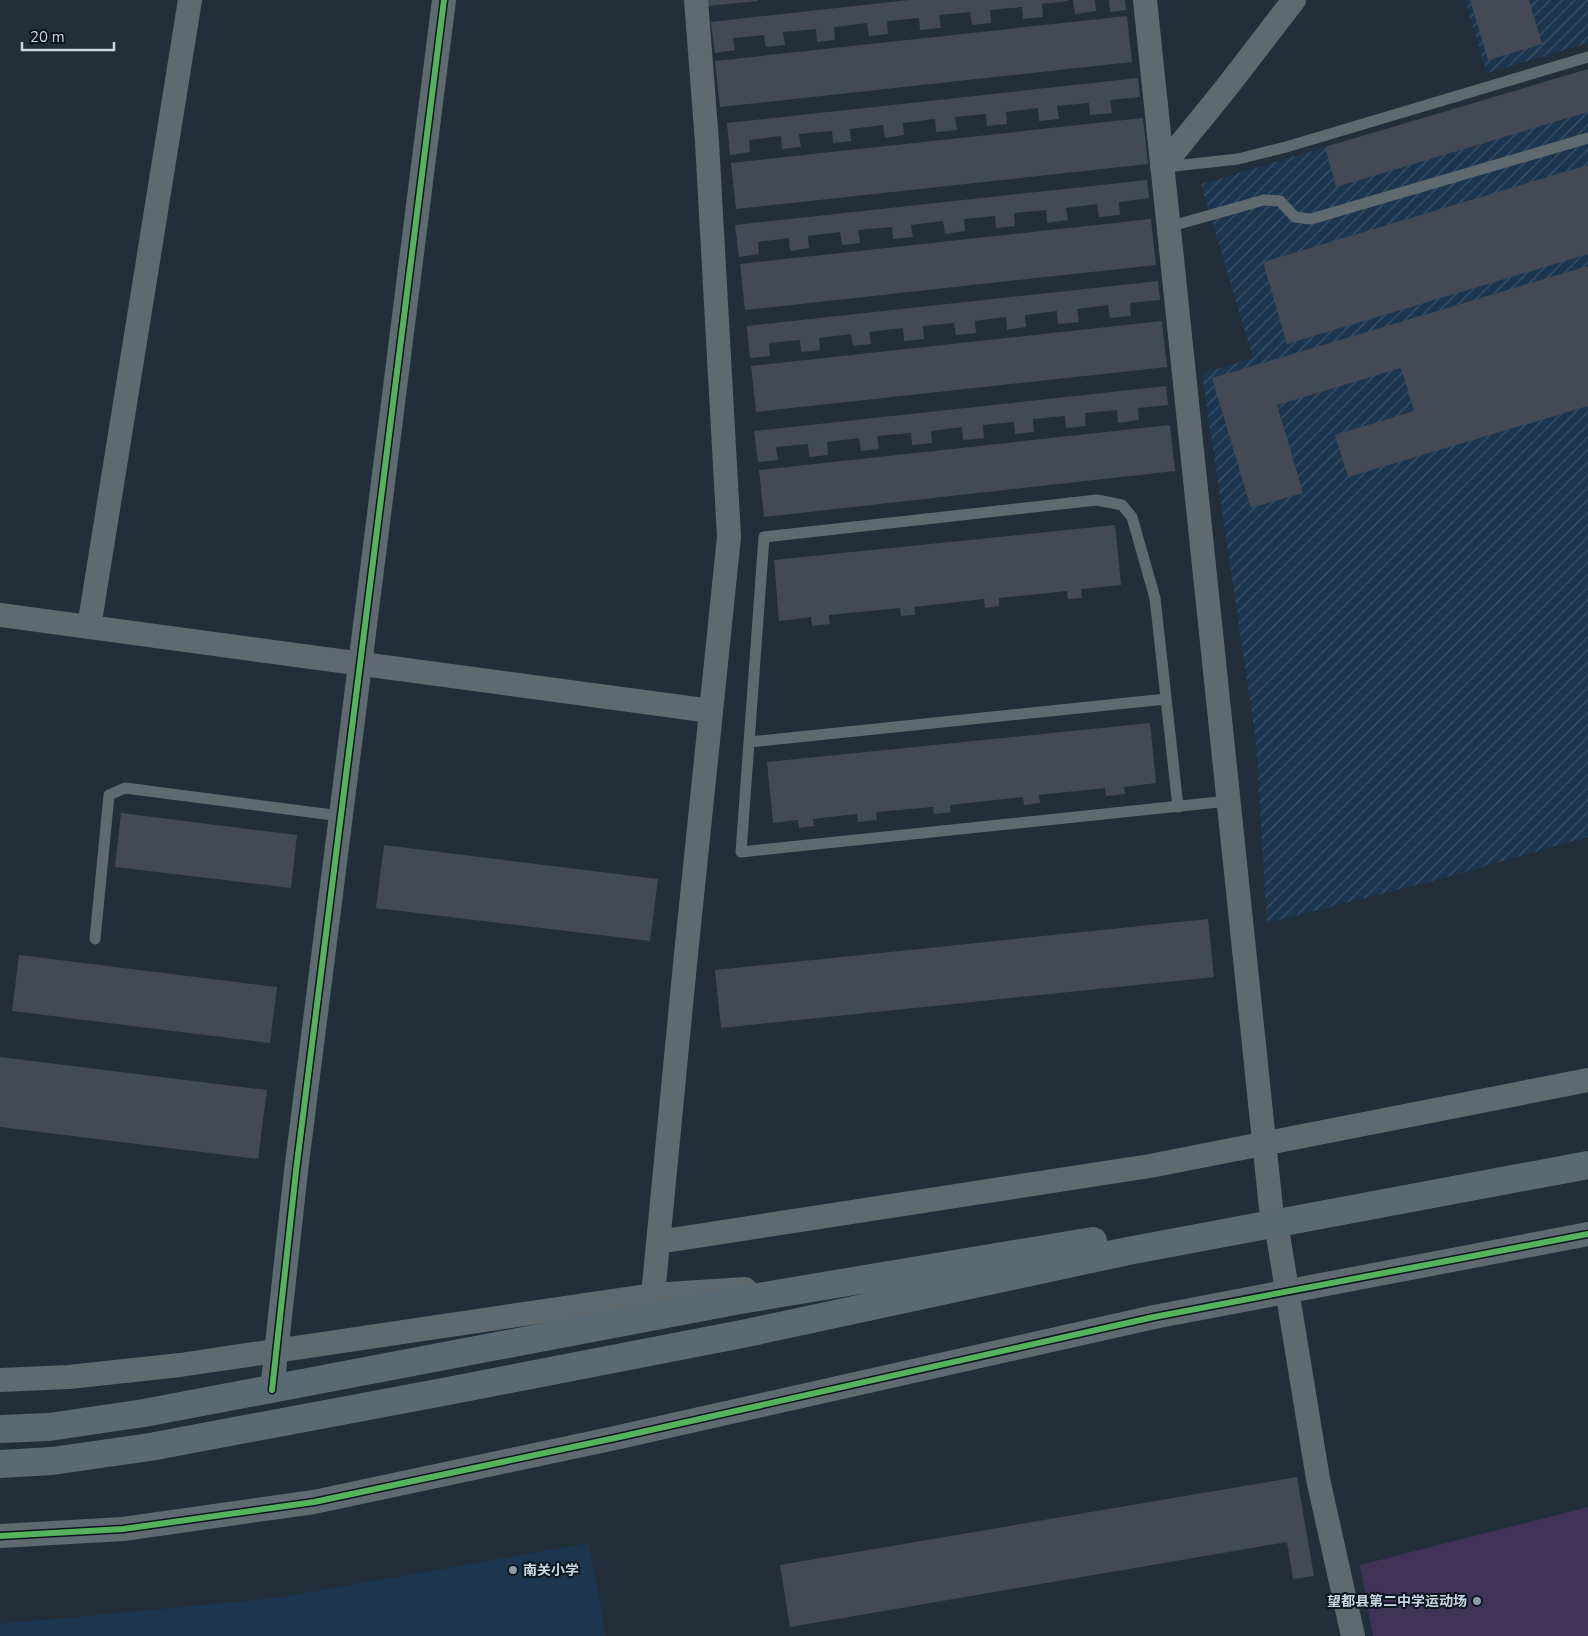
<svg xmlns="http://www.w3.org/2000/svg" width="1588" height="1636" font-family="'Nunito Sans','Noto Sans SC',sans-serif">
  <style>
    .built { fill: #1c364f }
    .industrial { fill: url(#industrial-furrows) }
    .grass { fill: #3f3357 }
    .building { fill: #434a55 }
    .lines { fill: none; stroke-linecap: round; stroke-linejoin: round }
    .service { stroke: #5e6a70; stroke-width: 11 }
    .minor { stroke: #5e6a70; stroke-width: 24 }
    .primary { stroke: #5a6a74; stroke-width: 28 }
    .cycleway-casing { stroke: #0c161f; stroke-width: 9 }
    .cycleway { stroke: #56b35d; stroke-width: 6 }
    .poi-dot { fill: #8e9ba8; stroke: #0c161f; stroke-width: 2 }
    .labels { text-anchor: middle; stroke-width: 4; stroke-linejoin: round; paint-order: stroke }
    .poi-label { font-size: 14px; font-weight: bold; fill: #c8d5e3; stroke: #0c161f; text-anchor: start }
  </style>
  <defs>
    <pattern id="industrial-furrows" width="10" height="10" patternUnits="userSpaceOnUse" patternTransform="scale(1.25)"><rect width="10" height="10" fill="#1c364f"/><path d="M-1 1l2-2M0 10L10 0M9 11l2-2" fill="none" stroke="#3c5268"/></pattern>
  </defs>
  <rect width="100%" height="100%" fill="#222e3a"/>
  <path class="built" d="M589,1543L606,1636H0V1624L277,1598Z"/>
  <path class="industrial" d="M1465,0H1588V43L1487,73Z
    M1588,69V837L1440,879L1267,923L1256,741L1202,374L1253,358L1201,184Z"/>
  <path class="grass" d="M1588,1507V1636H1373L1360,1565Z"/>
  <path class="building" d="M707,0H758V1L708,6Z
    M909,0H1068V1L1042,4L1043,17L1023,19L1022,7L990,10L991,23L972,25L970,12L939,15L941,28L920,30L919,18L887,21L888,34L869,36L867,23L834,27L835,40L817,42L816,29L783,32L785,45L766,47L764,35L733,38L735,50L715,53L711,22Z
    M1073,0H1095L1096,11L1075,14Z
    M1109,0H1125L1126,10L1110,12Z
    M1470,0H1529L1542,44L1488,60Z
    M1127,16L1132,62L720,107L715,61Z
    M1588,69V112L1336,187L1325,147Z
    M1138,78L1140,97L1110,100L1112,113L1090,115L1089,103L1057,106L1059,119L1039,121L1038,108L1006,112L1007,124L987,126L986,114L955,117L957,130L936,132L935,119L903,123L904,135L885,138L883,125L850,129L851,141L833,143L832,131L799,134L801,147L782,149L781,136L749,140L750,152L730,155L727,123Z
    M1143,118L1148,164L736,209L731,163Z
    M1588,165V254L1287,344L1263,262Z
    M1147,180L1149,198L1119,202L1120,215L1099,217L1097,204L1066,208L1068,220L1047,223L1046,210L1014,213L1015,226L996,228L995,216L964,219L965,231L945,234L943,221L911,225L913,237L893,239L892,227L858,230L860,243L842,245L840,232L808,236L809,248L790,251L789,238L758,242L759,254L739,257L735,225Z
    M1151,219L1156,265L745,310L740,264Z
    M1588,266V406L1348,477L1335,435L1414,411L1401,368L1277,405L1303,493L1251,508L1212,378Z
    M1158,281L1160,300L1130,303L1131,316L1110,318L1108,305L1077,309L1079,322L1058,324L1057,311L1025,315L1026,327L1007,330L1006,317L975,321L976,333L956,335L954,323L923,326L924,339L904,341L903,328L869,332L871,344L853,346L851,334L819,338L820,350L801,352L800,340L769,343L770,356L750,358L747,326Z
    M1162,321L1167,367L756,412L751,366Z
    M1166,386L1168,405L1138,408L1139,420L1118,423L1117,410L1085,413L1086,426L1066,428L1065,416L1033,419L1034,432L1015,434L1014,422L983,425L984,438L963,440L962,427L931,431L932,443L912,445L911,433L877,436L879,449L861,451L859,438L827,442L828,455L809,457L808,444L776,447L778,460L758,462L754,431Z
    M1170,425L1175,471L764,517L759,470Z
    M1115,525L1121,585L1081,589L1082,598L1068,599L1067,591L999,598V606L985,608L984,599L914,607L915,615L901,616L900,608L829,615L830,624L812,626L811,617L779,621L774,560Z
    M1150,723L1156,783L1124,787L1125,794L1106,796L1105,788L1039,795L1040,803L1024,805L1023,797L950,805L951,812L934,814L933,807L876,812L877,820L858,822L857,814L813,819L814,826L799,828L798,820L773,823L767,762Z
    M121,813L297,835L291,888L115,867Z
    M384,845L658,879L650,941L376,908Z
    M1208,919L1214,977L721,1028L715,970Z
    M19,955L277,987L270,1043L12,1011Z
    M0,1057L267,1090L258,1159L0,1127Z
    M1297,1477L1314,1576L1293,1579L1287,1542L790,1627L780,1565Z"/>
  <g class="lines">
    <path class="service" d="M1165,167L1238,159L1286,147L1588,57
      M1168,227L1264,200L1280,201L1295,217L1311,219L1588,138
      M749,742L1166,699
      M1178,807L1155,598L1132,517L1122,505L1097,500L764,537L741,852L1228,801
      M95,939L109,795L125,788L340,816"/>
    <path class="minor" d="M1145,0L1271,1208
      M1162,167L1223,92L1294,0
      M0,615L711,711
      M89,627L190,0
      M1276,1223L1318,1479L1353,1636
      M658,1242L1150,1166L1588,1080
      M653,1295L685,964L729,537L707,142L696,0
      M0,1380L69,1377L180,1365L653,1295L745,1289
      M272,1390L296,1171L444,0
      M0,1536L123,1529L314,1502L615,1438L1154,1317L1588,1234"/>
    <path class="primary" d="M0,1429L49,1427L144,1413L740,1300L1093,1241
      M0,1464L52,1461L150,1447L443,1392L747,1333L1128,1251L1588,1165"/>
    <g class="cycleway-casing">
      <path id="cycleway" d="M272,1390L296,1171L444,0
        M0,1536L123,1529L314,1502L615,1438L1154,1317L1588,1234"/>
    </g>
    <use href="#cycleway" class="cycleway"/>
  </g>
  <g class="poi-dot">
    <circle cx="513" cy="1570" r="5"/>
    <circle cx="1477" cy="1601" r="5"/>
  </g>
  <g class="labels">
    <g class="poi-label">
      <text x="523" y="1575">南关小学</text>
      <text x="1467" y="1606" text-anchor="end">望都县第二中学运动场</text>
    </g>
  </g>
  <path d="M22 42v8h92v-8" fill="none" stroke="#c8d5e3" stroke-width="2.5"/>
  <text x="30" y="42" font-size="15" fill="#c8d5e3" stroke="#0c161f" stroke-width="4" paint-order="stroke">20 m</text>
</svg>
